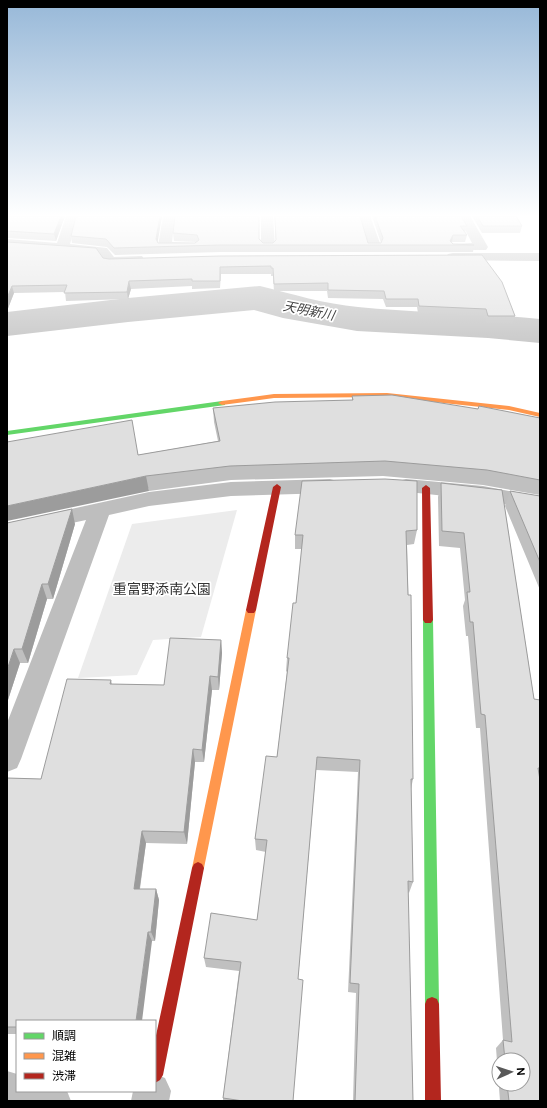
<svg xmlns="http://www.w3.org/2000/svg" width="547" height="1108" font-family="'DM Sans','Noto Sans JP',sans-serif">
  <style>
    .green { fill: #ececec }
    .lines { fill: none; stroke-linecap: round; stroke-linejoin: round }
    .river { fill: #bfbfbf; fill-rule: evenodd }
    .street { fill: #bebebe; fill-rule: evenodd }
    .fast { fill: #63d668; fill-rule: evenodd }
    .slow { fill: #ff974d; fill-rule: evenodd }
    .jam { fill: #b3261e; fill-rule: evenodd }
    .wall { fill: #c0c0c0; fill-rule: evenodd }
    .shaded-wall { fill: #9c9c9c }
    .building { fill: #dfdfdf; stroke: #9c9c9c }
    .labels { text-anchor: middle; stroke-width: 3.5; stroke-linejoin: round; paint-order: stroke }
    .far-water-label { font-size: 13px; font-style: italic; fill: #444; stroke: #fff }
    .park-label { font-size: 14px; fill: #333; stroke: #fff }
  </style>
  <rect width="100%" height="100%" fill="#fff"/>
  <path class="green" d="M237,510L201,637L153,640L137,675L78,678L132,524Z"/>
  <g class="lines">
    <path class="river" d="M260,286C292,294 325,304 358,307C418,313 479,313 540,319V343L488,338L357,331L283,318L254,310L128,322L7,336V312L128,298Z"/>
    <path class="street" d="M66,216H78L70,244L107,248L114,257L142,256L144,259L142,262C135,264 112,267 106,264C103,263 100,257 98,254L7,247V239L57,243Z
      M163,216H175L172,242L196,243L198,246L196,249H160L158,246Z
      M261,216H273L275,246L273,249H263L261,246Z
      M358,216H370L381,246L379,249H369L367,246Z
      M458,216H470L488,247L486,250H452L450,247L452,244L472,243Z
      M453,253H540V261L448,260L446,257L448,254Z
      M330,479L337,481L340,486L337,491L330,493L231,496L149,506L109,515L21,759L17,768L7,772V723L86,520L7,537V523L149,492L231,482Z
      M406,479L483,486L540,497V511L483,500L399,491L396,486L399,481Z
      M7,1071L17,1074V1091H67L71,1101H7Z
      M155,1074L165,1078L171,1091L169,1101H131L133,1091H155Z"/>
    <path class="fast" d="M222,401H225V405L7,435V431Z
      M428,616L431,617L433,620L439,1004L437,1009L432,1011L427,1009L425,1004L423,620L425,617Z"/>
    <path class="slow" d="M387,393L509,406L540,413V417L509,410L387,397L274,398L222,405L218,403L222,401L274,394Z
      M251,606L254,607L256,610L204,868L202,872L198,874L194,872L192,868L246,610L248,607Z"/>
    <path class="jam" d="M277,484L281,487L256,610L254,613H248L246,610L273,487Z
      M426,485L430,488L433,620L431,623H425L423,620L422,488Z
      M198,862L202,864L204,868L163,1075L160,1080L155,1083V1040L192,868L194,864Z
      M432,997L437,999L439,1004L441,1101H425V1004L427,999Z"/>
  </g>
  <path class="wall" d="M7,216H65L56,241L7,238Z
    M76,216H162L157,241L158,243H195L197,242L174,241L173,233L260,239L263,243H273L276,240L274,216H360L368,243H381L372,216H461L467,226L465,233L467,235L465,242H452L453,244L474,245L473,252H220L115,255L107,247L72,243L71,236Z
    M472,216H516L522,226L520,233H482Z
    M7,242L109,259L482,255L515,316L513,324L486,323L484,316L418,313L417,307H386L383,299L328,298L327,291H274L273,276H271V274H221L220,288L192,289V286L131,289L128,299L66,301L65,292L14,293L7,311Z
    M352,396L478,409L540,418V417V495L483,485L383,476L231,480L149,491L138,455L218,441L214,422L213,408L352,400Z
    M441,483L502,490L534,699L540,700V1101H500L496,1048L503,1040L480,728H476L468,636H466L463,606L465,600L460,548L439,546L438,497ZM499,1060H523V1084H499Z
    M510,491L540,496V590L505,506Z
    M7,523L75,524L53,599H47L28,663H20L7,703Z
    M417,530L414,544L407,545L413,779L411,789L413,882L409,893L408,892L413,1101H353L356,993L348,992L358,772L316,770L298,979L293,1101H223V1098L239,971L206,967L204,958L257,920L266,852L256,850L255,839L277,757L287,672L286,671L287,658L296,603L302,549H295V535Z
    M221,640L222,653L219,690H212L204,762H195L187,844L146,843L140,889H156L159,900L155,941H152L17,1021V1034H7V778L41,779L111,680L112,684L164,685Z"/>
  <path class="shaded-wall" d="M61,216H65L56,241L54,234Z
    M160,216H162L157,246L156,239Z
    M453,235L452,242L450,241Z
    M129,281L131,289L128,299L127,292Z
    M12,286L14,293L7,311V298Z
    M146,476L149,491L7,521V506Z
    M72,509L75,524L53,599L48,584Z
    M42,584L47,599L28,663L22,649Z
    M221,640L222,653L219,690L218,677Z
    M14,649L20,663L7,703V670Z
    M210,676L212,690L204,762L202,750Z
    M193,749L195,762L187,844L184,832Z
    M142,831L146,843L138,900L134,889Z
    M156,889L159,900L155,941L151,932Z
    M148,932L152,941L142,1021H136Z"/>
  <path class="building" d="M7,216H61L54,234L7,231Z
    M76,216H160L156,239L158,243H195L199,240L197,235L173,233L175,216H259V239L263,243H273L276,240L275,216H360L368,243H381L383,238L375,216H461L467,226H460L467,235H453L450,241L453,244L474,245H220L114,248L106,239L71,236Z
    M477,216H516L522,226H483Z
    M7,242L96,248L103,258L109,259L220,256L482,255L502,282L515,316H488L486,309L419,306L418,299H386L384,291L328,290V283L274,284L273,268H271V266L220,267V281H192V279L129,281L127,292L64,293L67,285L12,286L7,298Z
    M392,395L478,409L479,406L540,418V417V480L487,470L385,461L230,466L146,476L7,506V442L132,420L138,455L220,441L213,408L275,402L353,400L352,396Z
    M385,479L417,481V530L406,531L408,595H411L413,779H411L413,882L408,881L413,1101H355L359,984L350,983L360,760L317,757L298,979L303,980L293,1101H243L223,1098L241,962L204,958L211,913L257,920L267,840L255,839L266,756L277,757L289,658H287L293,603H296L303,535H295L302,481Z
    M441,483L502,490L534,699L540,700V768H538L540,780V1101H509L507,1084H523V1060H505L503,1040L512,1042L485,715L481,714L473,622H470L467,592H470L464,533L442,531Z
    M510,491L540,496V562Z
    M72,509L48,584H42L22,649H14L7,670V523Z
    M170,638L221,640L218,677L210,676L202,750L193,749L184,832L142,831L134,889H156L151,932H148L136,1021H17V1027H7V778L41,779L67,679L111,680L110,684L164,685Z"/>
  <linearGradient id="sky" x2="0" y2="1"><stop stop-color="#97b8d8"/><stop offset="0.58" stop-color="#fff"/><stop offset="1" stop-color="#fff" stop-opacity="0"/></linearGradient>
  <rect width="547" height="371" fill="url(#sky)"/>
  <g class="labels">
    <g class="far-water-label">
      <text transform="translate(309 310) rotate(11)" y="5">天明新川</text>
    </g>
    <g class="park-label">
      <text x="162" y="594">重富野添南公園</text>
    </g>
  </g>
  <rect width="547" height="1108" fill="none" stroke="#000000" stroke-width="16"/>
  <rect x="16" y="1020" width="140" height="72" fill="#ffffff" stroke="#999999"/>
  <rect x="24" y="1033" width="20" height="6" fill="#63d668" stroke="#999999"/>
  <text x="52" y="1040" font-size="12" fill="#000000">順調</text>
  <rect x="24" y="1053" width="20" height="6" fill="#ff974d" stroke="#999999"/>
  <text x="52" y="1060" font-size="12" fill="#000000">混雑</text>
  <rect x="24" y="1073" width="20" height="6" fill="#b3261e" stroke="#999999"/>
  <text x="52" y="1080" font-size="12" fill="#000000">渋滞</text>
  <g transform="translate(511 1072) rotate(87)"><circle r="19" fill="#ffffff" stroke="#999999"/>
  <path d="M0-3L7 15L0 10L-7 15Z" fill="#595959"/>
  <text y="-6" font-size="11" font-weight="bold" text-anchor="middle" fill="#000000">N</text>
  </g>
</svg>
